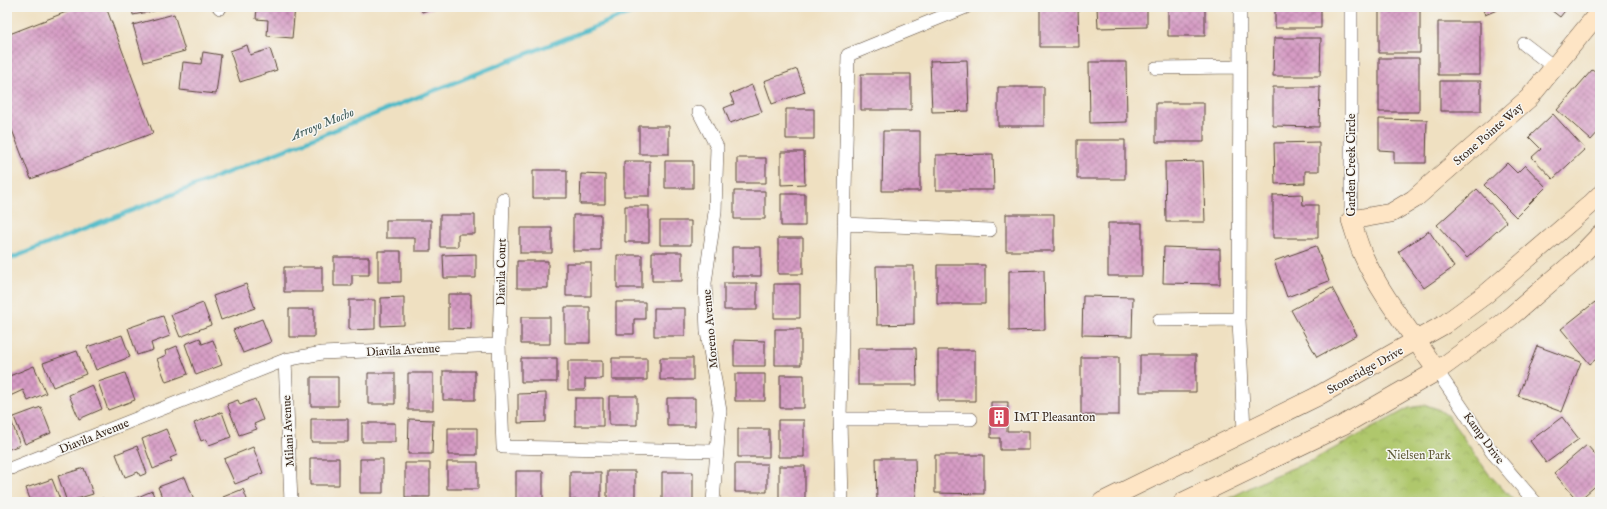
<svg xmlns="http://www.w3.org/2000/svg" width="1607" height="509" font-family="'IM FELL English',serif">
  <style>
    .park { fill: url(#park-crowns); stroke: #757845 }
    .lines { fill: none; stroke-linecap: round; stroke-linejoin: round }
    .stream { stroke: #4dbac8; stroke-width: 4.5 }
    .building { fill: url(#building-cross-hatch) }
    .street-casing { stroke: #564536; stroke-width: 14 }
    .secondary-casing { stroke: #564536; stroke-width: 20 }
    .street { stroke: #fff; stroke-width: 13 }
    .secondary { stroke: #fee5c5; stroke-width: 19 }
    .labels { text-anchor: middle; stroke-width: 3; stroke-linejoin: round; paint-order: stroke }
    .street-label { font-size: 12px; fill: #3b2a1e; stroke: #f6f6f2 }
    .poi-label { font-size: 12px; fill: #3b2a1e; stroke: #f6f6f2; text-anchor: start }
    .park-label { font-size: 12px; fill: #5e5935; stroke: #f6f6f2 }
    .water-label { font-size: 13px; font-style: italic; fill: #415c5a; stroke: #f6f6f2 }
  </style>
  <defs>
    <pattern id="park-crowns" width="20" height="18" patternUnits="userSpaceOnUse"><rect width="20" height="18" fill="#afc76c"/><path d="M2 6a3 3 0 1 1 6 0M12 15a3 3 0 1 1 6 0" fill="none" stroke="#97ab5d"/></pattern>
    <pattern id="building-cross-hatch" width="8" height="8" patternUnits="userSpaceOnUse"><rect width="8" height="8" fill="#d69bc4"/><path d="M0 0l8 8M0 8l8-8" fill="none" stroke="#af7f9f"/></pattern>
  </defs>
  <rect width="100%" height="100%" fill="#f6f6f2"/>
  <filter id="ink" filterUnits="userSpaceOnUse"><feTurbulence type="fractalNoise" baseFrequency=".025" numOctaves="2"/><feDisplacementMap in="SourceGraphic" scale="8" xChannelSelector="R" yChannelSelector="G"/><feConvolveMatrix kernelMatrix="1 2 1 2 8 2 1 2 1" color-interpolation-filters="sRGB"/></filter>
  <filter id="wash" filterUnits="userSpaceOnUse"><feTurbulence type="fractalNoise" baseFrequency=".012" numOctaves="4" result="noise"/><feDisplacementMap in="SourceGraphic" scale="16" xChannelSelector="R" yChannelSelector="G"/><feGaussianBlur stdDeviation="0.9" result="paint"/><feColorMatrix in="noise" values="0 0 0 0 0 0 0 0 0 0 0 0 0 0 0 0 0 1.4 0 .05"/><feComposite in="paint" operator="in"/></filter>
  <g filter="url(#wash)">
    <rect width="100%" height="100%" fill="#efe0c1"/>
    <path class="park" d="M1426,405L1438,409L1448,416L1488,473L1515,502H1222L1273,476L1313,460L1409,408Z"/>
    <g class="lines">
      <path class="stream" d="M7,260L645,7"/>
    </g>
    <g id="blocks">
      <path class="building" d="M79,7H106L153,133L31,179L7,117V35Z
        M132,7H168V8L133,15Z
        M257,7H295L292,38L267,36L268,20L256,19Z
        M420,7H436L422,12Z
        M1040,7H1078L1079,47H1040Z
        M1097,7H1147V27L1098,28Z
        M1168,7H1205V36H1168Z
        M1275,7H1321V28H1275Z
        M1379,7H1420V53H1379Z
        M1482,7H1504L1485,15Z
        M1547,7H1568L1560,17Z
        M174,14L185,51L144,62L133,25Z
        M1438,22H1480V75H1438Z
        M1274,38H1321L1320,76H1273Z
        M247,45L250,55L270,49L277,70L240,82L230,51Z
        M203,52L221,55L216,94L180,90L183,62L201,64Z
        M1379,58H1419V112H1379Z
        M967,60L969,111L932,112L930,61Z
        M1089,62H1126L1127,122L1090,123Z
        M797,69L805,92L772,104L764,81Z
        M1592,70L1600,76V130L1591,140L1557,110Z
        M861,74H911V110H861Z
        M1440,81H1481V111H1440Z
        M752,85L762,112L730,123L724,108L734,104L730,94Z
        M998,87H1044V126H998Z
        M1273,87H1320L1319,127L1273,126Z
        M1156,103H1204V142H1156Z
        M786,109H814V139H786Z
        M1553,114L1585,149L1553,179L1532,157L1541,149L1529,137Z
        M1379,119L1427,120L1426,163H1394V151L1379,150Z
        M639,126H669V154H639Z
        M883,131H920V191H882Z
        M1077,140H1125V179H1077Z
        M1319,142V171H1305V183L1275,184L1274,143Z
        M781,152H804L805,184L781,185Z
        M993,154L994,190H936V155Z
        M737,158H766V183H737Z
        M624,161H650V196H624Z
        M665,161H693V188H665Z
        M1203,161L1205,222H1166L1165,162Z
        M1507,163L1517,173L1525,165L1546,187L1516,217L1484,185Z
        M533,170H567V198H533Z
        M581,174L605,175V204H580Z
        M1477,189L1507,222L1467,258L1437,225Z
        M734,191H765V219H734Z
        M781,194H805V226H781Z
        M1302,194L1303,205H1318V238H1273V195Z
        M625,206H649V242H625Z
        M1006,214H1054V251H1006Z
        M440,215H475V234H458V247H440Z
        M573,215H601V251H573Z
        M386,220H431V251H415V238H386Z
        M660,221H691V245H660Z
        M1108,223H1142V276H1108Z
        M520,228H552V253H520Z
        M1429,231L1454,267L1424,288L1398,252Z
        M778,238H803V274H778Z
        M1316,246L1329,281L1287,297L1274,261Z
        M732,247H761V276H732Z
        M1164,247L1220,249V284L1163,283Z
        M378,251H401V282H378Z
        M652,252H682V281H652Z
        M476,254V278H444L443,255Z
        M617,255H642V288H617Z
        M334,257H369V275H352V286H334Z
        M517,261H548V288H517Z
        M566,263H591V296H566Z
        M937,265H985V304H937Z
        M876,266H914V324L877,325Z
        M284,267H322V292H284Z
        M1044,270L1045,330L1009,331V271Z
        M724,283H757V310H724Z
        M246,284L255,308L221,320L213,296Z
        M774,284H800V318H774Z
        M1332,288L1357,335L1317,357L1291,310Z
        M448,294H471V329L448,328Z
        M1083,296L1133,297L1132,336L1082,335Z
        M404,297V325L381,326V298Z
        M349,300H375V329L349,330Z
        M616,302H645V319H634V334H616Z
        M1595,302L1600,308V356L1590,364L1561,329Z
        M203,303L211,325L180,337L171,315Z
        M565,307H590V343H565Z
        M654,308H685V336H654Z
        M289,309H314V337H289Z
        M163,316L170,336L151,343L153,350L137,355L128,328Z
        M521,317H550V344H521Z
        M262,319L271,342L243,353L233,330Z
        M775,329H801V365H775Z
        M122,335L130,357L96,370L87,347Z
        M200,338L202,344L213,340L222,365L196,375L185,344Z
        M734,340L765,341V366H734Z
        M177,346L188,374L166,382L157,359L166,355L165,351Z
        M1537,346L1581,362L1562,412L1518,396Z
        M858,348H916L917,385H858Z
        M938,350H975V401H938Z
        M77,351L86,374L53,387L43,363Z
        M1140,355H1196V392H1140Z
        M1081,357H1119V415H1081Z
        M521,358H557V382H521Z
        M612,358H647V380H612Z
        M660,358H693V380H660Z
        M568,361H602V379H585V390H568Z
        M34,366L46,393L28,401L23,390L10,396L7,390V377Z
        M443,371H475V400H443Z
        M125,373L135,400L108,410L98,382Z
        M368,373H395V404H368Z
        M408,373H433V410H408Z
        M735,374H765V401H735Z
        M780,375H804V408H780Z
        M311,377H338V406H311Z
        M92,385L102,409L79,419L69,395Z
        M546,393V422L518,423V394Z
        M609,396H637V425H609Z
        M575,398H603V426H575Z
        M667,398H695V426H667Z
        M255,399L263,420L254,424L257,429L239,435L227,404L238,400L240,405Z
        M991,402H1008L1007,431H1029V450H1000V438H991Z
        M41,407L51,433L25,444L14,417Z
        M222,412L231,437L209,445L206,439L201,441L194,423Z
        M1562,417L1579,439L1546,463L1530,441Z
        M311,419H348V442H311Z
        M409,419L433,420L432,454H408Z
        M11,420L20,445L7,450V421Z
        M778,420H804V457H778Z
        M362,423H395V442H362Z
        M448,428H477V455H448Z
        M166,429L177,455L170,458L172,461L153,469L142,439Z
        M738,429H769V457H738Z
        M1587,445L1600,460V482L1578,501L1554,473Z
        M137,446L147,473L140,476L138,472L125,477L116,454Z
        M253,447L263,473L235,484L224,459Z
        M935,455H984V494L935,493Z
        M310,458H339V485H310Z
        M876,458H915L916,502H877Z
        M360,459H383V493H360Z
        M447,462H478V489H447Z
        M405,463H430V497H405Z
        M735,464H767V492H735Z
        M779,466H805V500H779Z
        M84,468L93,494L67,502L58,476Z
        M516,471H543V500H516Z
        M607,471H635V499H607Z
        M570,472H601V500H570Z
        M662,472H693V502H662Z
        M185,477L195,502H164L158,487Z
        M52,479L61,502H31L26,488Z
        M243,489L248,502H225L223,497Z
        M152,491L156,502H126Z
        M103,498L104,502H92Z"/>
    </g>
  </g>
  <g filter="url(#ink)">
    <use href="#blocks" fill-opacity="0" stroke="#564536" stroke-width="1"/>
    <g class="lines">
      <g class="street-casing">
        <path id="street" d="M219,7L220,8
          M1240,7L1239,319L1244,432
          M1524,44L1554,67
          M1156,68L1240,67
          M699,112L717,147L715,212L705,283L707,332L720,411L713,502
          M503,199L499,345L503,447L716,451
          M1351,220V7
          M844,224L990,230
          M1159,320L1239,319
          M285,360L291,502
          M1437,371L1492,452L1535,502
          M840,419H971
          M12,468L285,360L322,353L499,345
          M842,502L840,419L848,55L966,7"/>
      </g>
      <g class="secondary-casing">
        <path id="secondary" d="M1437,371C1412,333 1381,296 1363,255C1358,244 1355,232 1351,220L1391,213L1414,199L1529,98L1600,11
          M1102,502L1316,397L1445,324L1486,294L1592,203L1600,195
          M1183,502L1343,425L1437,371L1503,323L1574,262L1600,235"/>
      </g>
      <use href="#street" class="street"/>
      <use href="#secondary" class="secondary"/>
    </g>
  </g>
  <defs>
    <g id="building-square" transform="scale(1.15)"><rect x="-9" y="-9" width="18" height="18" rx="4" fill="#d1495b" stroke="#f6f6f2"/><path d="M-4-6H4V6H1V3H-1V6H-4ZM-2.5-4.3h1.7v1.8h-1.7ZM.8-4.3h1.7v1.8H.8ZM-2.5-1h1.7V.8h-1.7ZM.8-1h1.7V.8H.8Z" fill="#fff"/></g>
  </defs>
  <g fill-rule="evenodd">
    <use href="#building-square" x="999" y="417"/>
  </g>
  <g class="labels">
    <g class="street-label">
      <text transform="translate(1488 134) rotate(-41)" y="4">Stone Pointe Way</text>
      <text transform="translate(1351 165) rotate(-90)" y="4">Garden Creek Circle</text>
      <text transform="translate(501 272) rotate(-89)" y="4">Diavila Court</text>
      <text transform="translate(710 329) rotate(-95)" y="4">Moreno Avenue</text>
      <text transform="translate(403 350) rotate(-3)" y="4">Diavila Avenue</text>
      <text transform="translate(1365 370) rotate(-29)" y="4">Stoneridge Drive</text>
      <text transform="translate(288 431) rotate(-93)" y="4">Milani Avenue</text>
      <text transform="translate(94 436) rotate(-22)" y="4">Diavila Avenue</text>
      <text transform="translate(1484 438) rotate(54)" y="4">Kamp Drive</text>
    </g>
    <g class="poi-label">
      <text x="1014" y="421">IMT Pleasanton</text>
    </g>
    <g class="park-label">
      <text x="1419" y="459">Nielsen Park</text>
    </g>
    <g class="water-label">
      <text transform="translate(322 123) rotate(-22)" y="5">Arroyo Mocho</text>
    </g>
  </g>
  <rect width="1607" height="509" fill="none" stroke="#f6f6f2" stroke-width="24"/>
</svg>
